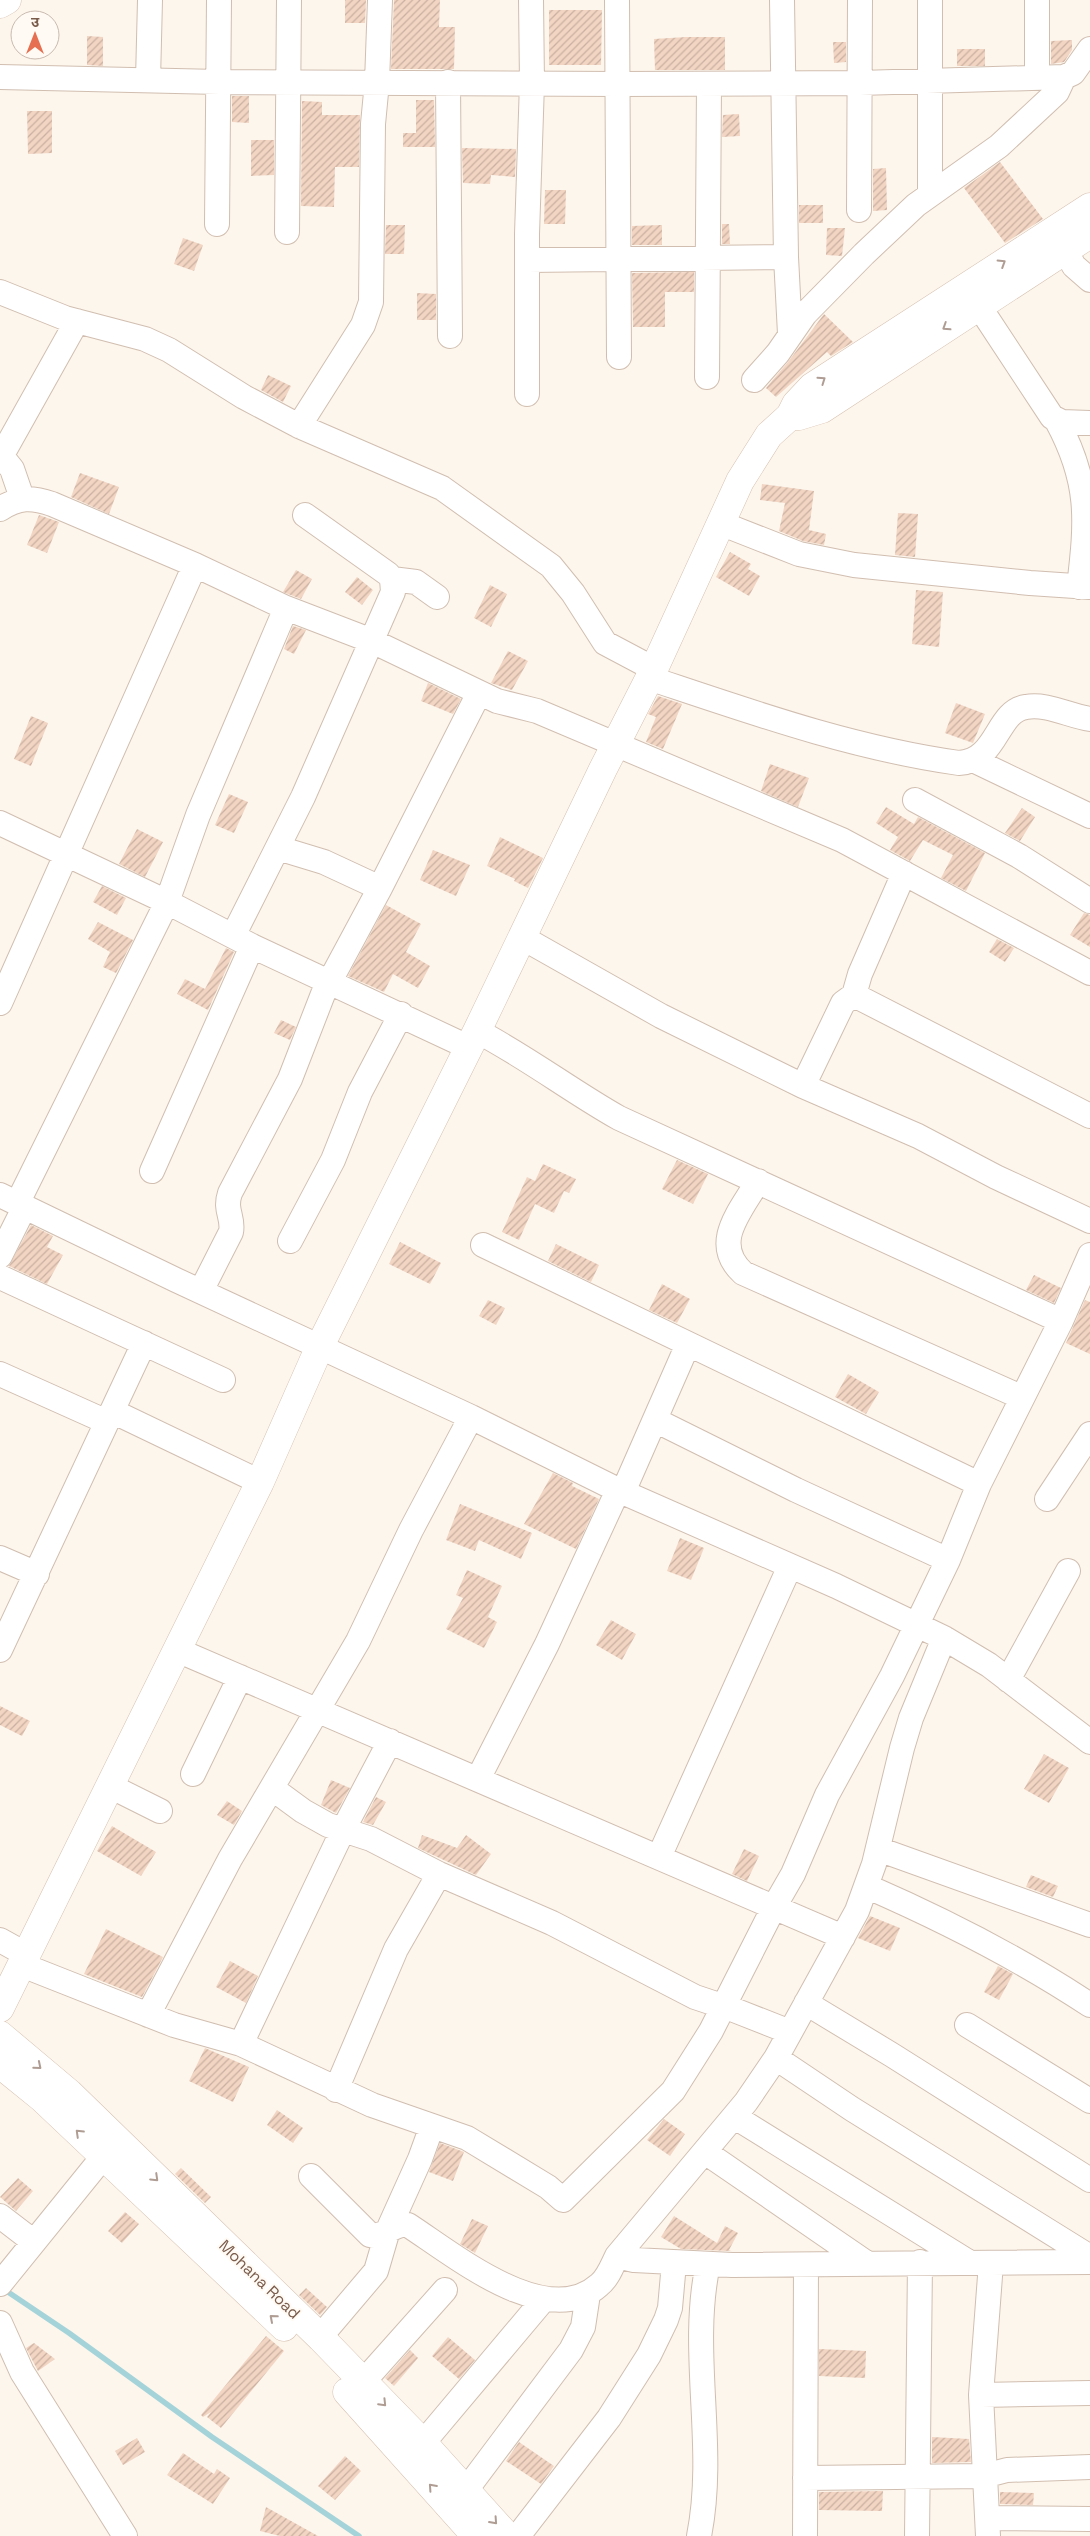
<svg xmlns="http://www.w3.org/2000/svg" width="1090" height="2536" font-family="'Space Grotesk','Noto Sans Devanagari',sans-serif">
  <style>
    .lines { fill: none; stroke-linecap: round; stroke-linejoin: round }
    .stream { stroke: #a5d3da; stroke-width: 5.5 }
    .building { fill: url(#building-hatch) }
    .street-casing { stroke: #d1beb0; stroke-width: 26 }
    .secondary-casing { stroke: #d6c0b0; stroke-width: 29 }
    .street { stroke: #fff; stroke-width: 24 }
    .secondary { stroke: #fff; stroke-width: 28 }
    .oneway { stroke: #af9d94 }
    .labels { text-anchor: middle; stroke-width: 4; stroke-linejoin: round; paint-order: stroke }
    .street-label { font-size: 16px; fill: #7a5c4d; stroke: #fffaf3 }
  </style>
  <defs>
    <pattern id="building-hatch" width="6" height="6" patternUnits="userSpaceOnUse" patternTransform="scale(1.25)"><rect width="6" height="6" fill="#f3d5c3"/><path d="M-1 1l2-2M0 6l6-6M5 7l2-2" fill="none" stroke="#cab0a1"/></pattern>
  </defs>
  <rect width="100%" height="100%" fill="#fdf6ec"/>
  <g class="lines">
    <path class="stream" d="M2,2288L69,2333L212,2437L359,2536"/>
  </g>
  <path class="building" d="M345,0H366L365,23H345Z
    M394,0H440L439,27H455L454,69H391Z
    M549,10H602L601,65H549Z
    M87,36L103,37V66L87,65Z
    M686,37H725V70H655L654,39Z
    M1072,40V50L1064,62L1051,64V41Z
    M833,42H846V62L834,63Z
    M957,49H985V66H957Z
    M232,96H249V123L232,122Z
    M416,100H434L435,147H403V133H416Z
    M302,101L322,102V115H360L359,167H335L334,207L301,206Z
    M27,111H52V153L28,154Z
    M739,114L740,136L722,137L723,115Z
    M251,140H274V175L251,176Z
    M462,148L516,149L515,177L491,175L490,184L463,183Z
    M1000,162L1043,219L1005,243L964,188Z
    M886,168L887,210L873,211V169Z
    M545,190H566L565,224H544Z
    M799,205H823V223H799Z
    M722,224H729L730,244H722Z
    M386,225H405L404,254H385Z
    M662,225V245H632V226Z
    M827,228H845L842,256L826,255Z
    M183,238L203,245L194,271L174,264Z
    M694,272V292H665V327H633L632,273Z
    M417,293L436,294V320H417Z
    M824,314L853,342L831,356L827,352L776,397L766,388L788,362Z
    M268,375L291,386L283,402L261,390Z
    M80,473L119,487L109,514L71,497Z
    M762,484L814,491L809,530L826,534L824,545L803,541L779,531L785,503L760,500Z
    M898,513L918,514L915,557L895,555Z
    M39,515L59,522L47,553L27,545Z
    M730,552L751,564L748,569L760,576L749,596L716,577Z
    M296,570L312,579L301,599L283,592Z
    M357,577L373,590L362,605L345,592Z
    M490,585L507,594L491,627L474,618Z
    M916,590L943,592L939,647L912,644Z
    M293,626L306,630L294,654L284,649Z
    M508,651L528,661L512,690L491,683Z
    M428,683L461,699L453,714L421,701Z
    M658,696L682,704L663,749L646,742L656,717L648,714Z
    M956,703L985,714L973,743L945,733Z
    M31,716L48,723L31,766L14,759Z
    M770,764L809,778L798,807L761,791Z
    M229,794L248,802L234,833L215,825Z
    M886,807L914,824L918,817L985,853L966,891L941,878L953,855L923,840L910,861L890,850L898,837L876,823Z
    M1022,808L1035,817L1020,841L1005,833Z
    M137,829L163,842L145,877L119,864Z
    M500,837L543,858L528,888L514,881L515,879L487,866Z
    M433,850L470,865L456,896L420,880Z
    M102,886L126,898L117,915L93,902Z
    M386,905L421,924L406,952L430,966L418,988L393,974L384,992L348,976Z
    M1084,913L1090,915V947L1070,935Z
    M98,922L133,940L116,973L103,967L110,952L88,939Z
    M997,939L1014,948L1005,962L989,952Z
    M226,948L234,952L208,1010L177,994L185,979L205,989Z
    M281,1020L296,1027L290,1040L274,1033Z
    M677,1160L708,1174L693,1204L662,1189Z
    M543,1164L576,1179L569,1193L564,1191L554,1213L535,1204L519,1240L502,1232L527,1177L535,1181Z
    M31,1225L53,1236L47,1247L63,1255L47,1284L9,1266Z
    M400,1242L441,1263L430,1284L389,1264Z
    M556,1244L599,1265L591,1282L548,1261Z
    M1034,1275L1061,1288L1054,1303L1026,1290Z
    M662,1284L690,1299L677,1323L649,1310Z
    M488,1300L505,1308L496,1325L479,1316Z
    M1085,1300L1090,1302V1354L1066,1343Z
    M848,1374L879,1392L866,1414L835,1397Z
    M553,1473L573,1483L572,1486L599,1499L576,1549L524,1524Z
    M460,1504L532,1533L521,1559L479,1540L475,1551L446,1540Z
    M680,1538L704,1548L691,1580L667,1571Z
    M467,1570L502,1586L488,1617L497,1622L484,1648L446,1629L463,1598L456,1595Z
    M611,1620L636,1634L622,1660L596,1645Z
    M0,1706L30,1721L22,1736L0,1725Z
    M1044,1754L1069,1768L1049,1803L1024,1789Z
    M331,1780L350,1788L336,1813L321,1805Z
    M376,1797L386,1802L373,1825L363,1822Z
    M227,1801L242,1811L234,1825L217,1815Z
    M112,1826L156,1852L141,1876L97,1851Z
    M422,1835L457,1848L466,1835L491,1854L476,1875L418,1848Z
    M744,1849L759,1856L747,1881L732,1874Z
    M1031,1875L1058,1886L1053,1897L1026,1887Z
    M870,1916L900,1928L890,1951L858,1938Z
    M106,1929L163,1957L142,1997L84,1974Z
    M230,1961L258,1976L246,2003L216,1987Z
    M998,1966L1013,1974L999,2000L984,1992Z
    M205,2048L249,2067L233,2102L189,2081Z
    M277,2110L303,2128L293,2143L267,2125Z
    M664,2119L685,2134L670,2156L647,2140Z
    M440,2143L464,2152L453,2181L429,2172Z
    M181,2168L211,2197L205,2203L175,2174Z
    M18,2178L33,2191L16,2211L0,2197Z
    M125,2212L139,2224L122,2243L108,2231Z
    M674,2216L717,2243L725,2226L738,2233L729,2250L731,2251L681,2249L661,2237Z
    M472,2219L488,2226L475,2253L460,2244Z
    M306,2288L327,2307L320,2315L299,2295Z
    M266,2336L284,2351L221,2428L207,2417L211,2412L203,2417L201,2415Z
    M448,2337L475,2360L459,2379L432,2356Z
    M34,2343L55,2359L38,2371L26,2348Z
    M819,2349L866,2351L865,2378L819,2376Z
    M410,2350L418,2358L394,2386L385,2378Z
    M932,2437L969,2439L971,2462L932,2463Z
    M137,2438L145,2452L123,2465L115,2451Z
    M519,2442L554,2466L541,2484L506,2461Z
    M183,2453L214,2474L217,2469L230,2478L213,2504L167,2475Z
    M345,2456L361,2471L335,2500L318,2486Z
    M883,2491L882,2511L819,2510V2492Z
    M1000,2492L1034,2493L1033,2505L1000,2504Z
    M266,2507L318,2536H280L260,2531Z"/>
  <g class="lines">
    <g class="street-casing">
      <path id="street" d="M617,0L619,357
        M782,0L786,257L790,334
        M930,0V194
        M0,77L219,82L619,84L860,83L1064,77L1073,73L1090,49
        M1037,78V0
        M148,80L150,0
        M448,82L450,336
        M859,210L860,0
        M217,224L219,0
        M287,232L289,0
        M1065,250L1074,266L1090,280
        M528,260L786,257
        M969,291L1052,417L1062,422L1090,423
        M0,292L65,318L145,339L169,350L244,397L299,426L442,488L551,566L573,593L605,643L654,669
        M707,377L709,84
        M754,380L778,353L805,314L864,254L916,205L999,146L1057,92L1064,77
        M527,394V234L532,83L531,0
        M1057,421C1090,482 1087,520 1079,587
        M299,426L363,325L371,302L373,124L377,82L380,0
        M0,454L12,469L22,498
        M2,455L77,321
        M0,509C19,497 31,497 52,504L195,565L286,608L372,641L497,701L537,711L842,840L1090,973
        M720,523L799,554L854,565L1030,583L1090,587
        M392,579L416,582L437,597
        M649,678C751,712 852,748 959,763C998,761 996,711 1026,707C1046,703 1070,716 1090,719
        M973,760L1090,816
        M915,800L1019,856L1090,901
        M0,823L167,902L252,946L468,1047
        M278,848L324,862L380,888
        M233,936L303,797L393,592L392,579L388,574L305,515
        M523,938L661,1016L803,1086L918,1136L996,1177L1090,1221
        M854,995L860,974L904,873
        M0,1003L195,565
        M477,1031C527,1057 571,1091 619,1118L1061,1321
        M803,1086L843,1003L854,995L1090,1116
        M152,1171L252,946
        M758,1181C741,1211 710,1243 743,1273L1021,1397
        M0,1195L176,1280L471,1417L618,1490L836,1586L944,1638L989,1665L1090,1742
        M17,1204L167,902L198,815L286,608
        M290,1241L333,1160L360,1092L401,1014
        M483,1245L979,1484
        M0,1256L24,1208
        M0,1277L223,1380
        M201,1291L231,1232C234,1217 224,1211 230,1193L290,1079L323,994L380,888L479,693
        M0,1374L107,1422
        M112,1411L260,1482
        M655,1420L796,1490L948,1560
        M623,1492L688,1344
        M1047,1499L1090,1434
        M0,1558L37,1574
        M0,1650L144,1343
        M177,1650L843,1937
        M1008,1680L1068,1571
        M193,1774L240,1677
        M478,1779L547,1644L618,1490
        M110,1786L160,1811
        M273,1789L303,1811L328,1825L371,1839L439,1874L552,1923L695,1997L734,2010L790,2032
        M878,1849L1090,1925
        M659,1857L790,1566
        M866,1886C944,1920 1019,1958 1090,2005
        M0,1940L27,1955
        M22,1965L174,2025L241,2044L372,2105L467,2138L548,2187L563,2200L673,2091L711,2031L774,1907L793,1874L827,1795L892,1676L948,1560L979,1484L1061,1321L1090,1255
        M806,2003L892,2055L1090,2180
        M148,2015L230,1859L358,1641L411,1530L471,1417
        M967,2025L1090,2101
        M241,2044L343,1830L390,1741
        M776,2058L852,2109L1090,2257
        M336,2090L396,1949L439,1874
        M735,2117L967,2261
        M705,2152L865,2262
        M311,2176L370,2235C383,2239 394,2222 408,2225C453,2254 547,2332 599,2285C608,2278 612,2266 617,2256L746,2102L776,2058L857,1911L874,1864L902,1748L911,1718L944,1638
        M0,2216L34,2242
        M617,2256L634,2260L732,2265L1090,2262
        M0,2284L115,2142
        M0,2323L22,2372L125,2536
        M320,2337L376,2271L388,2230L420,2159L432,2126
        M363,2382L445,2290
        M981,2395L1090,2393
        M423,2443L544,2299
        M805,2478L984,2476L1007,2470L1090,2467
        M466,2490L571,2350L583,2327L588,2294
        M988,2518L1090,2519
        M518,2536L609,2418L649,2355L666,2320L670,2308L674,2263
        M699,2536C717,2446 689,2353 708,2264
        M805,2536L806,2265
        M917,2536L920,2262
        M988,2536L981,2395L991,2263"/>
    </g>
    <g class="secondary-casing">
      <path id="secondary" d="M0,4L7,0
        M790,416H799L822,409L1090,234
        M0,2008L260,1482L320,1346L477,1031L603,769L654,669L740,481L769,435L790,416L796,404L812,387L1090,207
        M0,2035L69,2093L321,2338L423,2443L507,2536
        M0,2064L42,2098L284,2327
        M347,2392L476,2536"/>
    </g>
    <use href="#street" class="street"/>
    <use href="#secondary" class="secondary"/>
  </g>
  <defs><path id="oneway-chevron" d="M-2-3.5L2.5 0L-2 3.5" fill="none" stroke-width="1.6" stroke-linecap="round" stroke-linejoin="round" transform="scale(1.25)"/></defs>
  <g class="oneway">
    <use href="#oneway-chevron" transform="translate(1002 263) rotate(-32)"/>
    <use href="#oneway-chevron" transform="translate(946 327) rotate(147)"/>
    <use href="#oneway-chevron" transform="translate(822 380) rotate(-35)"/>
    <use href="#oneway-chevron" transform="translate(38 2066) rotate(40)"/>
    <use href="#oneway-chevron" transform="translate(79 2133) rotate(-136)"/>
    <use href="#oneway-chevron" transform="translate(155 2178) rotate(44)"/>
    <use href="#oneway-chevron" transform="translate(273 2318) rotate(-139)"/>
    <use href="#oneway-chevron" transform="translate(383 2403) rotate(46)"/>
    <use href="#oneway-chevron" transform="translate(432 2487) rotate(-132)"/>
    <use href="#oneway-chevron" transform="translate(494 2521) rotate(48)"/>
  </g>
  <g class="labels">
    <g class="street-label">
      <text transform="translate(260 2279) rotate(44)" y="6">Mohana Road</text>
    </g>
  </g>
  <g transform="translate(35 35)"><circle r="24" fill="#fffaf3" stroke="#cabbb1"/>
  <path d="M0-4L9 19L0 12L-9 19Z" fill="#e76f51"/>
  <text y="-8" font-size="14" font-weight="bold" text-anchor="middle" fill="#7a5c4d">उ</text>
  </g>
</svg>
